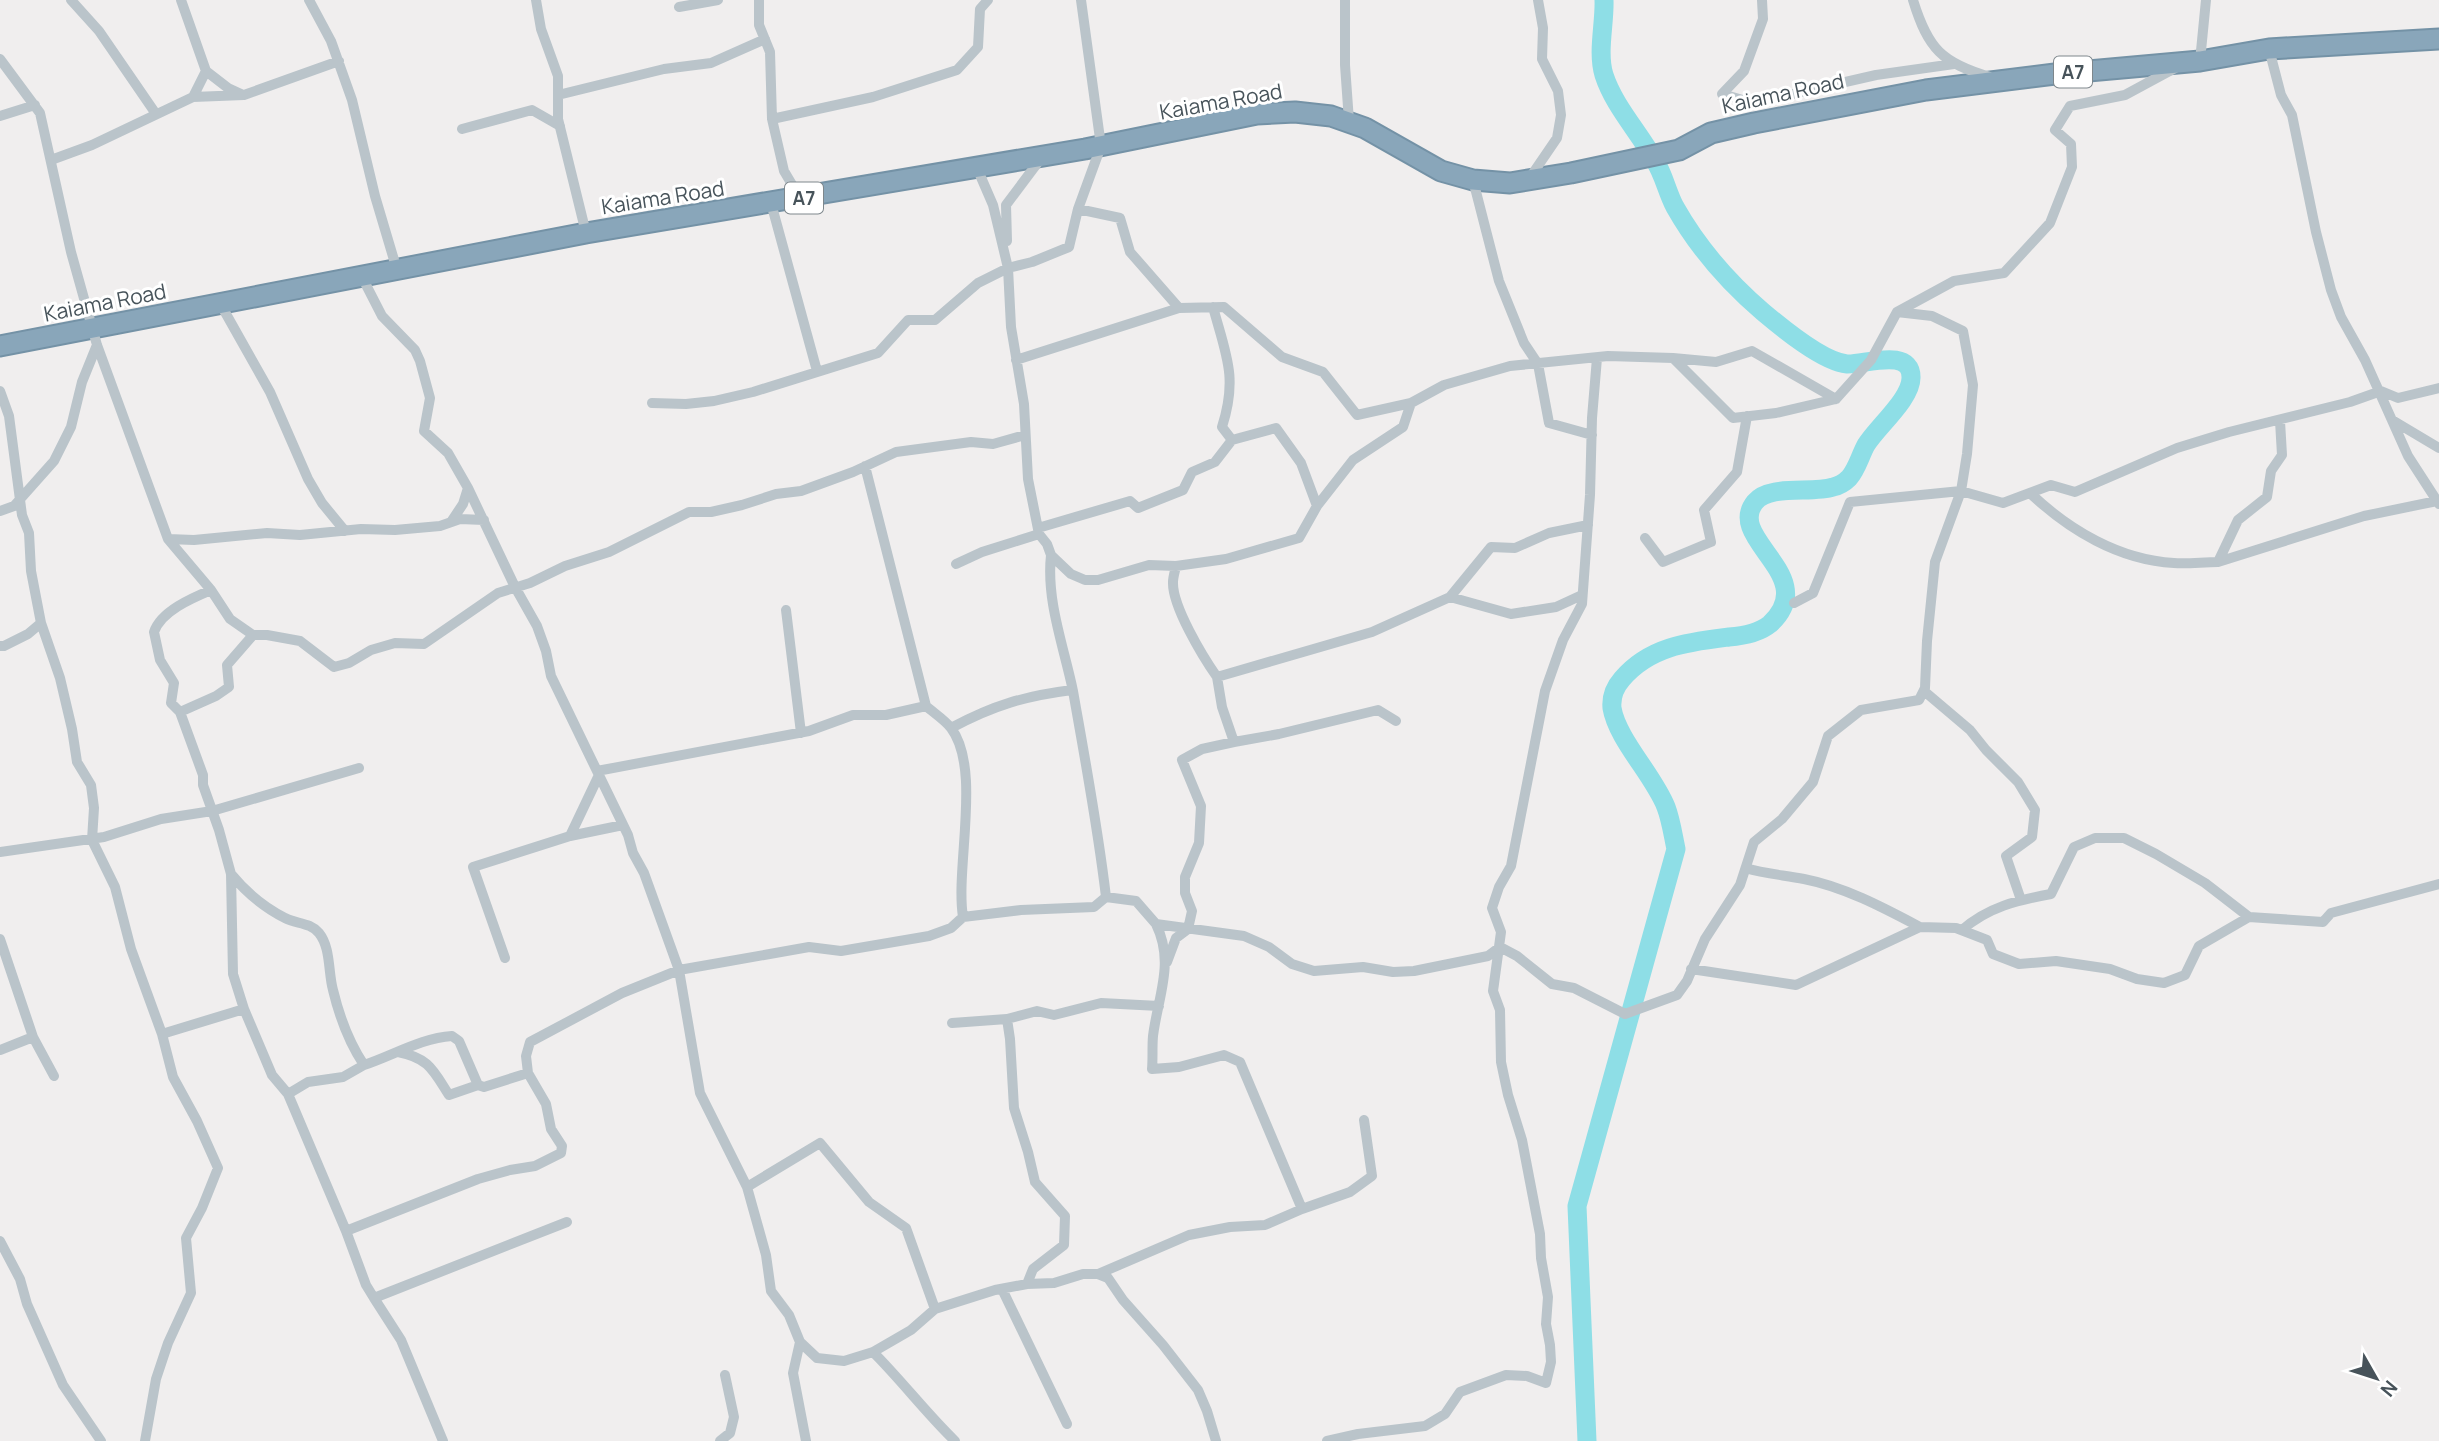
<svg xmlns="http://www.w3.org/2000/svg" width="2439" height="1441" font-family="Manrope,sans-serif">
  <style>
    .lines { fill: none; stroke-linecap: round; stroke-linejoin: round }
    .river { stroke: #8edee6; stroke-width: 19 }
    .highway-casing { stroke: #7492a6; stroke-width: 23 }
    .street { stroke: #bac4ca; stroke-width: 10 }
    .highway { stroke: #89a6ba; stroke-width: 19 }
    .labels { text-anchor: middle; stroke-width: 6; stroke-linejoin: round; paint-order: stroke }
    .shield { fill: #fff; stroke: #7e878c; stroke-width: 2 }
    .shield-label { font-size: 19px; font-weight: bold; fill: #47535a }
    .street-label { font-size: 21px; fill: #47535a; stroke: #fff }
  </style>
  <rect width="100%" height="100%" fill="#f0eeee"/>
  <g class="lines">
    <path class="river" d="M1587,1441L1577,1206L1676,849C1673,835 1671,820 1666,807C1654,776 1617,739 1612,708C1611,697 1615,687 1622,679C1650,646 1689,642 1729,637C1743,636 1759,633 1770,624C1822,576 1725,539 1755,502C1769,484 1812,494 1833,487C1838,486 1845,482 1849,478C1857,469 1860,456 1866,445C1877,427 1911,399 1911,378C1912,347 1864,365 1847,364C1823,362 1782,328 1763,312C1728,282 1697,246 1675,207C1667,192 1664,175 1655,161C1639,132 1614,106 1604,75C1597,52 1605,23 1604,0"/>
    <g class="highway-casing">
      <path id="highway" d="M0,346L586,233L1085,149L1257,114L1295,112L1331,116L1365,128L1441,171L1473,180L1510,183L1571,173L1679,150L1711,133L1754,123L1926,90L2055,74L2200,61L2269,49L2439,39"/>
    </g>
    <path class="street" d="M71,0L99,31L156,114
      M181,0L206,71L228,88L241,94
      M309,0L331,41L352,100L375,196L397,270
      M536,0L541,29L558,76V119L586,233
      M759,0V25L770,52L772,119L784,171L800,198
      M1081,0L1101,146L1078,209L1120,218L1130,252L1179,308
      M1345,0V65L1349,121
      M1762,0L1763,19L1744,71L1722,94L1753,103L1876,75L1954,64
      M1913,0C1928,49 1942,63 1990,77
      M679,7L718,0
      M2269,49L2281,95L2292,115L2316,232L2331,290L2341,317L2365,360L2408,456L2439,504
      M0,59L40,113L71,252L97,345L168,539L211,590L230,619L253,635L227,665L229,687L216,696L180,712L203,775V785L219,830L231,874L233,974L244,1009L162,1034L173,1077L197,1121L218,1168L202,1208L186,1238L191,1293L168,1343L156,1379L145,1441
      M2200,61L2206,0
      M558,95L664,69L711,63L765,39
      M193,97L206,71
      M0,116L35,105
      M772,119L873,97L957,70L978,47L980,9L988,0
      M462,129L532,110L560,126
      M51,160L92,145L193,97L244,95L339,61
      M977,168L993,205L1008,268L1011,327L1024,404L1028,479L1039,534L1047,544L1051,555L1071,574L1085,580H1098L1149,565L1176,566L1226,559L1299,538L1317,506L1353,460L1403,427L1411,403L1444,385L1510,366L1608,356L1673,358L1716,362L1752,351L1836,399L1871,360L1897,312L1954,281L2004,273L2050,223L2072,167L2071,144L2055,130L2070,106L2125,95L2175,68
      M1529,179L1557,138L1561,115L1558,91L1542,59L1543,28L1538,0
      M1473,180L1499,281L1524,343L1538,364L1549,423L1592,435
      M771,203L817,371
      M1007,241L1006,205L1042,157
      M362,277L382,316L415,350L420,361L430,398L424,431L448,453L468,488L515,587L537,626L546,651L551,676L628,835L633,853L644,873L679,970L700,1093L747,1187L820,1143L869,1202L906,1228L935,1309L995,1290L1027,1284L1054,1283L1083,1274H1098L1108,1278L1123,1300L1163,1345L1198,1390L1207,1411L1216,1441
      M221,305L270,392L308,479L322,503L345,531
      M1673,358L1733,418L1776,413L1836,399
      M1016,360L1179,308L1224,307L1282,357L1323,372L1357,415L1411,403
      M0,391L9,416L22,515L29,533L31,571L41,623L28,634L4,646H0
      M652,403L686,404L714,401L753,392L878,353L908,320H935L978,283L1008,268L1032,262L1069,247L1078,209
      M2392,420L2439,448
      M1232,440L1276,428L1301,463L1317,506
      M865,466L926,706
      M2030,493C2069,530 2119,560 2174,563C2188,564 2203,562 2218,562L2238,520L2267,497L2271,471L2282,455L2280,421
      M0,511L14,506L54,461L71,427L82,382L97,345
      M451,522L463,504L468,488
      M1038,528L1130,501L1138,508L1183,490L1192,472L1215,462L1232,440L1222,427C1238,377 1226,355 1213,307
      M1645,538L1663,562L1711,542L1704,510L1737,472L1747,416
      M168,539L194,540L267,533L300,535L361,529L395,530L440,526L460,519L484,520
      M1051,555C1046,601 1064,647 1073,691C1085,759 1098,828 1106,897
      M2218,562L2364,516L2437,501
      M956,564L982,552L1039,534
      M1176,566C1175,571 1173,577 1173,582C1172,606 1203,657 1217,677L1372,632L1450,597L1511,614L1556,607L1582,595
      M1450,597L1491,547L1515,548L1549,533L1588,525
      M1794,603L1813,593L1850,502L1961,491L2003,503L2051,485L2075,492L2177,448L2229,432L2350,402L2381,391L2398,398L2439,388
      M786,610L801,733
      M41,623L60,678L72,729L77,762L91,785L94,808L92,840L115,887L131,949L162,1034
      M253,635H267L300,641L334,667L349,663L371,650L395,643L424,644L498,593L530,583L565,566L609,552L689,512H711L742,505L776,494L801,491L853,472L896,452L971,442L993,444L1025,435
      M1217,677L1222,707L1234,742L1279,734L1378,710L1396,721
      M1924,691L1970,730L1986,750L2018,782L2035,810L2032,837L2006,856L2021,900
      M180,712L171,703L174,683L160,660L154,632C161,611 192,598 211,590
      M951,728C994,705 1025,696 1072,690
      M597,771L809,731L853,715H886L926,706C934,713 945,720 951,728C982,769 955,867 963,917L1021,910L1094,907L1106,897L1136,901L1156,924L1244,936L1269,947L1292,964L1314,971L1363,967L1393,972L1414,971L1488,956L1500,947L1517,956L1552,984L1574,988L1625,1014L1677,995L1687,981L1705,939L1740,885L1754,842L1782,819L1813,782L1828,736L1861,710L1919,700L1925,688L1927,641L1935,562L1961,491L1967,454L1973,385L1963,331L1932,316L1897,312
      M570,836L599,775
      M0,852L104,837L161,819L212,811L359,768
      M1746,868C1765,874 1784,875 1804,879C1845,887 1884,908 1920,927
      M231,874C245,891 265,908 285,918C296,924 310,922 319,933C331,948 328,972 333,990C339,1015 350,1044 364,1065L343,1077L308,1082L288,1094L272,1075L244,1009
      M1156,924C1175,963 1158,996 1153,1036C1152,1047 1153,1058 1152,1069L1179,1067L1224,1055L1240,1062L1302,1209
      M1962,930C1988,907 2018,900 2051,894L2074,847L2095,838H2124L2156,854L2205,883L2249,917L2323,922L2331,913L2439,884
      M0,939L33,1037L0,1050
      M505,958L473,867L570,836L623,825
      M1167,962L1176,938L1188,929L1192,911L1185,893V877L1199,843L1201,806L1182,760L1202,749L1234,742
      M1691,969L1796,985L1920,927L1956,928L1987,940L1993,954L2019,964L2056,961L2110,969L2137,979L2164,983L2185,975L2199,946L2249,917
      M1007,1019L1037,1011L1054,1015L1101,1003L1159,1006
      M952,1023L1007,1019L1010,1039L1014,1108L1028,1152L1035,1182L1065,1216L1064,1245L1033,1269L1027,1284
      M33,1037L54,1076
      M398,1052C429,1058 433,1070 449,1095L478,1085
      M528,1073L526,1056L530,1042L622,993L679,970L809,947L841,951L929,936L951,928L963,917
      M288,1094L346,1231L478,1179L510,1170L535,1166L561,1153L562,1146L551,1129L546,1104L528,1073L484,1087L478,1085L459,1041L452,1036C421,1038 394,1055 364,1065
      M747,1187L766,1255L771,1291L789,1315L800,1342L793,1373L806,1441
      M346,1231L366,1285L374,1298L567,1222
      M0,1241L20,1279L27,1304L63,1385L101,1441
      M1098,1274L1189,1235L1230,1227L1265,1225L1302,1209L1350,1192L1372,1176L1364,1120
      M1002,1289L1067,1424
      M374,1298L401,1340L443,1441
      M800,1342L817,1358L844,1361L873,1352L911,1330L935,1309
      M873,1352C902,1381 926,1413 955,1441
      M720,1441L730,1433L734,1417L725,1375
      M1327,1441L1358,1434L1425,1426L1445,1414L1460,1392L1506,1375L1527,1376L1546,1383L1551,1362L1550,1345L1546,1324L1548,1297L1541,1258L1540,1234L1522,1140L1508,1095L1501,1062L1500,1010L1493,991L1501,932L1492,908L1499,887L1511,866L1545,691L1563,640L1582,604L1590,495L1592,418L1597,358"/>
    <use href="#highway" class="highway"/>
  </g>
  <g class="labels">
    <g class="shield">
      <rect x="2054" y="56.5" width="38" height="31" rx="5"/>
      <rect x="785" y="182.5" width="38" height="31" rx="5"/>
    </g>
    <g class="shield-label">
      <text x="2073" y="79">A7</text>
      <text x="804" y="205">A7</text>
    </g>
    <g class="street-label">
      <text transform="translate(1783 94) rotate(-12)" y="7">Kaiama Road</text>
      <text transform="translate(1221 102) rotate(-10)" y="7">Kaiama Road</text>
      <text transform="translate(663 198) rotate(-9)" y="7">Kaiama Road</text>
      <text transform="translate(105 303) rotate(-11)" y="7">Kaiama Road</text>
    </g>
  </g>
  <g transform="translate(2376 1378) rotate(129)" stroke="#ffffff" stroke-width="5" paint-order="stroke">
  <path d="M0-5L12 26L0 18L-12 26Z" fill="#47535a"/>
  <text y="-10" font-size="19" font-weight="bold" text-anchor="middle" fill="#47535a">N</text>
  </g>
</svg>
